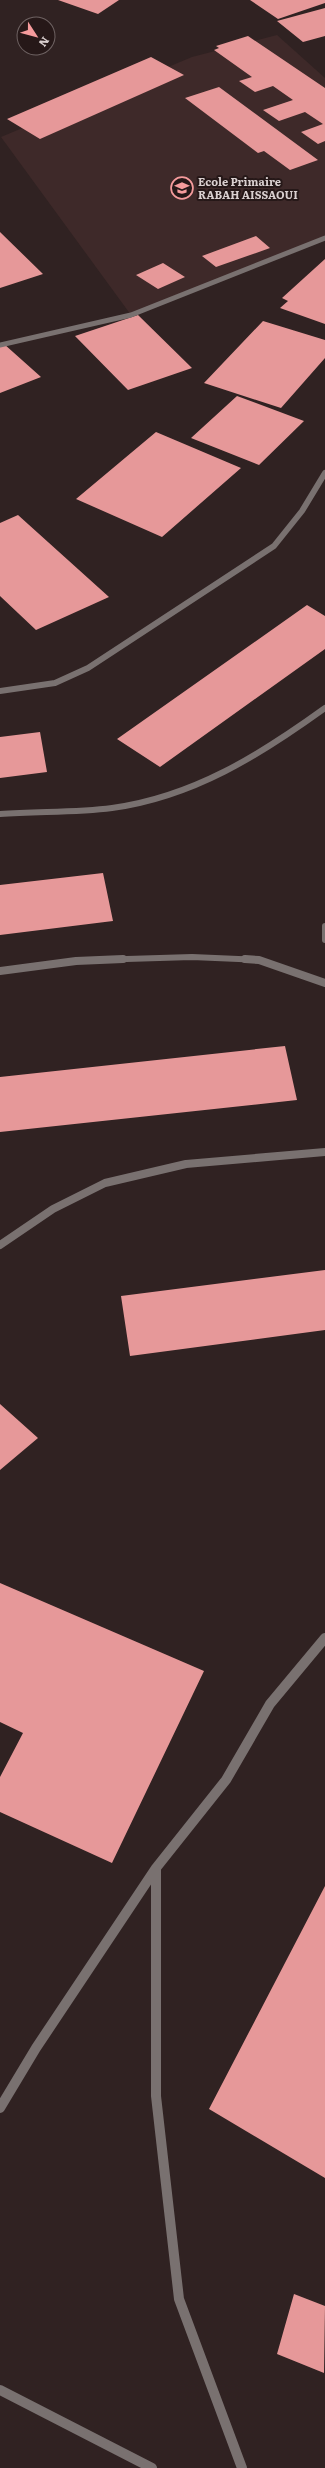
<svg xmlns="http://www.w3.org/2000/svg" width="325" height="2468" font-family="Literata,serif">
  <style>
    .built { fill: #3e2929 }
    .building { fill: #e69899 }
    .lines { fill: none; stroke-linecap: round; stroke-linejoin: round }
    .street-far3 { stroke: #797170; stroke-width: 5 }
    .street-far2 { stroke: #797170; stroke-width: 6 }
    .street-far1 { stroke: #797170; stroke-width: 8 }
    .street { stroke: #797170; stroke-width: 10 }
    .labels { text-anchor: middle; stroke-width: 4; stroke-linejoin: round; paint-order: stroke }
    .far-poi-label { font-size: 11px; font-weight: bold; fill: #dad0d0; stroke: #261818; text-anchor: start }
  </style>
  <rect width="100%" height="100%" fill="#302222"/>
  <path class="built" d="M277,35L325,78V238L131,315L1,137L192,57Z"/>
  <path class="building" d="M58,0H119L98,14Z
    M250,0H325V3L278,19Z
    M325,8V36L303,42L277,21Z
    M248,36L325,88V141L318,144L301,132L323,124L305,112L279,121L263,110L293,100L273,86L255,92L239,81L252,77L214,50L219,48L216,46Z
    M151,57L184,75L40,139L7,119Z
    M219,87L318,160L290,170L264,151L258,153L185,98Z
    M0,232L43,274L0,288Z
    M256,236L270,248L216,267L202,256Z
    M325,259V324L280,308L288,301L282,298Z
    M163,263L185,277L158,289L136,275Z
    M138,315L192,368L128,390L75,336Z
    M263,321L325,340V358L281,408L204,383Z
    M4,344L41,377L0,393V345Z
    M237,396L304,421L259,465L191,438Z
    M156,432L241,468L162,537L76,499Z
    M18,515L109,597L36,630L0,596V523Z
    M307,605L325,616V649L160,767L117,739Z
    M40,732L47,772L0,778V737Z
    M103,873L113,921L0,935V885Z
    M285,1046L297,1100L0,1132V1077Z
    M325,1270V1330L130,1356L121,1296Z
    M0,1404L38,1438L0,1470Z
    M0,1583L204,1671L112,1863L0,1812V1777L23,1733L0,1722Z
    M325,1886V2178L209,2109Z
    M294,2294L325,2306L324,2373L277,2354Z"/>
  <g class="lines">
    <path class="street-far3" d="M0,345L131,315L325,238"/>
    <path class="street-far2" d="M0,691L55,683L88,668L274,546L302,511L325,473
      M0,814C37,811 75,813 112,808C193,797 260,755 325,708
      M325,926V940
      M94,960L192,957L260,960"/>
    <path class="street-far1" d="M245,959L259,960L325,983
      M0,971L76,961L123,959
      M0,1245L53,1209L105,1183L186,1164L325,1152"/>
    <path class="street" d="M0,2108L36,2048L156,1868
      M0,2390L152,2468
      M242,2468L179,2299L156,2096V1868L226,1780L270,1704L325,1638"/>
  </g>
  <defs>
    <g id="school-ring" transform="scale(1.15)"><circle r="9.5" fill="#261818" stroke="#f59b9c" stroke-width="1.5"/><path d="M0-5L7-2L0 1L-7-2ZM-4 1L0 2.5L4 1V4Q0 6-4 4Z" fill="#f59b9c"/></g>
  </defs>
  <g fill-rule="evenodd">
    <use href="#school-ring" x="182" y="188"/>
  </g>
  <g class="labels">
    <g class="far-poi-label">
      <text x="198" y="186">Ecole Primaire<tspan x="198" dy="13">RABAH AISSAOUI</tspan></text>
    </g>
  </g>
  <g transform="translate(36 36) rotate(126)"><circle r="19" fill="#261818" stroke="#6e6262"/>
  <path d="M0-3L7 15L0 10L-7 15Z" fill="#f59b9c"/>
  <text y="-6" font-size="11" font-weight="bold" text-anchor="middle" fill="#dad0d0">N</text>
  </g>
</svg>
